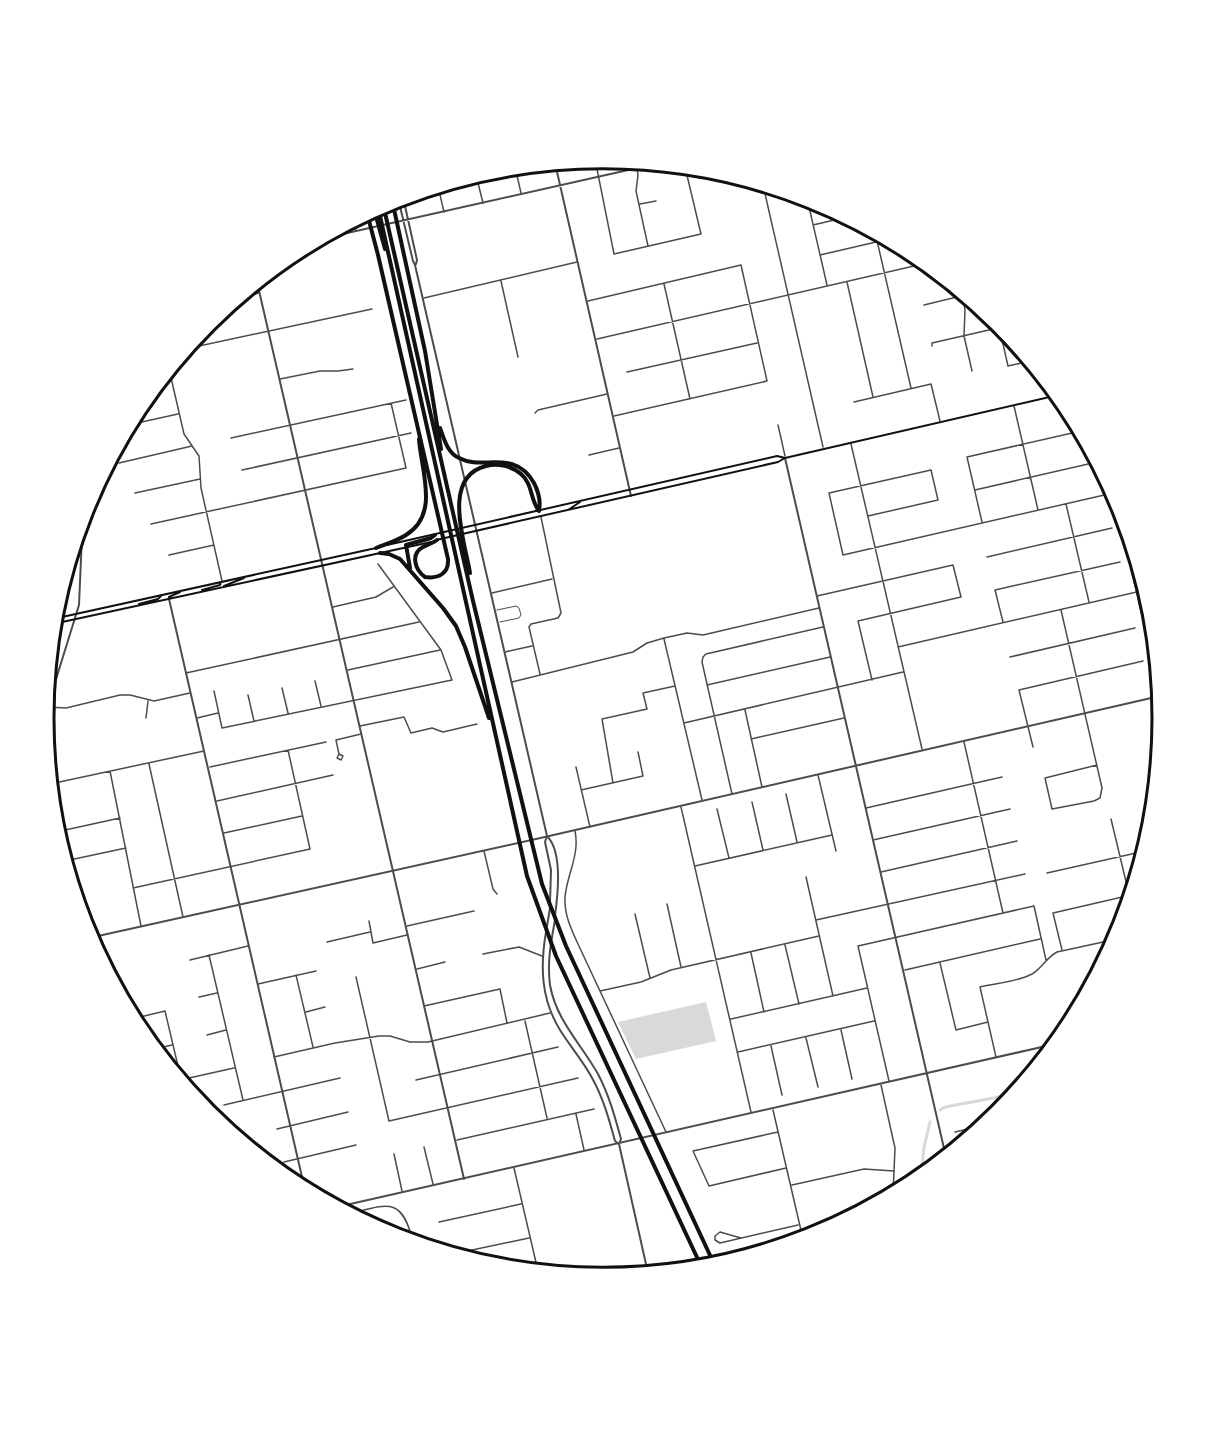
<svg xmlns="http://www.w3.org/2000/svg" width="1206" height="1436" font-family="'Times New Roman',serif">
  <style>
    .water { fill: #d9d9d9 }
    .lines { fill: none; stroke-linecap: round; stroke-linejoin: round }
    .canal { stroke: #d9d9d9; stroke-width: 3 }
    .service { stroke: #4c4c4c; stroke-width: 1 }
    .minor { stroke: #4c4c4c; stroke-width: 1.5 }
    .tertiary { stroke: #4c4c4c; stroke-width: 2 }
    .secondary { stroke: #111; stroke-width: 2 }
    .motorway { stroke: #111; stroke-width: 4 }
    .rim { fill: none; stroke: #111; stroke-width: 3 }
  </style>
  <rect width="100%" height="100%" fill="#fff"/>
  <path class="water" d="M706,1002L716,1041L636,1059L618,1022Z"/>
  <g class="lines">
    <path class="canal" d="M940,1110L945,1107L1015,1094
      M921,1177L924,1147L930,1122"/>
    <path class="service" d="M497,610L516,606L519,608L521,615L519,618L500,622"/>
    <path class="minor" d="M595,159L614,254L701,234L685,167
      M636,162L638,175L636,191L648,246
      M515,167L521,193
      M476,175L483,203
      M763,185L823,447
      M438,186L444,212
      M807,198L827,285
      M640,204L656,201
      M353,220L356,231
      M813,225L847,217
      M875,232L911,388
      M820,255L876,242
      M501,281L518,357
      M847,282L873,397
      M664,284L690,399
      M962,292L965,310L964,336L972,371
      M237,298L259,293
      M424,298L577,262
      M588,301L741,265L767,381L614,416
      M924,305L965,295
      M998,322L1008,366L1030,361
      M597,339L927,263
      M932,346V343L1002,327
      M185,349L372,309
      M169,369L184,434L199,456L201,488L222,581
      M627,372L757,343
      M280,379L320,371H338L353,369
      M158,383L170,380
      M854,402L931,384L940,421
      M1014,406L1038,510
      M535,413L538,410L607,394
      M128,425L178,414
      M778,425L785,456
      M231,438L406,400
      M851,444L922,749
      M589,455L619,448
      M119,463L192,446
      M242,470L411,433
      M975,490L1097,462
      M135,493L200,479
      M1066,504L1089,602
      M868,516L938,500L931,470L829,493L843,555L1113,493
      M982,522L967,457L1081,431
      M151,524L406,468L391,403
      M169,555L214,545
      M987,557L1112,528
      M492,593L552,579
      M817,596L953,565L961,597L858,621L872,680
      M333,607L376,597L393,587
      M1061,610L1102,788L1100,798L1094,801L1052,809L1045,778L1097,765
      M1003,622L995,590L1120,562
      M664,639L702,800
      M898,647L1141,591
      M505,652L532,646
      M1010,657L1135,628
      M348,670L440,650
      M186,673L419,622
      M540,674L529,627L531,624L558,618L561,613L541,517
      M315,681L321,706
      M512,682L633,652L647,643L664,638L687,633L703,635L819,608
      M707,685L830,657
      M282,688L288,713
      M214,691L222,728L452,680L441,650L378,564
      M248,695L254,721
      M48,707L66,708L120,695H130L154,701L190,693
      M745,710L762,787
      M146,718L148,701
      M197,718L218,713
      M684,723L903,672
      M360,726L404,717L411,733L432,728L443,732L477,724
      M751,739L844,718
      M964,742L1003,913
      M1033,747L1019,690L1143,661
      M339,754L336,740L361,734
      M339,754L343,756L341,760L337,758Z
      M149,764L183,917
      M210,767L326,742
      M576,767L590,827
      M110,771L141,926
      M818,775L836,851
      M613,783L602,719L647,709L643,693L675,686
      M50,784L204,751
      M581,790L643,776L638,752
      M732,794L702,662L703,657L706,654L823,627
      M786,794L797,842
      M217,801L333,775
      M752,802L763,850
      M681,807L751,1112
      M866,808L1002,777
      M717,809L729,858
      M1111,819L1129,894
      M575,831C580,855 567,874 565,897C564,914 571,929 578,944L666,1132
      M56,832L120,818
      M224,833L302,816
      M873,840L1010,809
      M484,851L493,889L497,894
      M65,861L126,848
      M695,866L832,835
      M881,872L1017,841
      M1047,873L1145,851
      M806,877L833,996
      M133,888L310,849L288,750
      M667,904L681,967
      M635,914L650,978
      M816,920L1025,874
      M369,921L373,943L407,935
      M407,926L474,911
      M327,942L370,932
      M785,945L799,1004
      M1062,950L1053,913L1131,895
      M751,953L764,1012
      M483,954L519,947L542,956
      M209,955L243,1100
      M190,960L248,946
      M940,963L956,1030L988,1022
      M417,969L445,962
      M905,970L1040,939
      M296,975L313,1047
      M356,977L389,1121L578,1078
      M258,984L316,971
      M600,991L641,982L671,970L819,936
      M199,997L217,993
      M424,1006L500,989L507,1023
      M306,1012L325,1007
      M132,1019L165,1011L182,1083
      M731,1019L867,988
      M525,1021L547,1118
      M841,1030L852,1079
      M207,1035L226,1030
      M806,1038L818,1087
      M771,1046L782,1095
      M155,1049L172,1045
      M738,1052L874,1021
      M274,1057L335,1043L379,1036H390L410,1042H428L550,1013
      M996,1057L980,987C996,983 1017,982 1032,974C1042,968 1047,957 1057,952L1117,939
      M180,1080L234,1068
      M416,1080L558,1047
      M889,1081L858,946L1034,906L1046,960
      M881,1085L895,1148L893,1194
      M224,1105L340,1078
      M773,1110L803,1239
      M576,1114L584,1150
      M277,1129L348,1112
      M778,1132L693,1151L709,1186L786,1168
      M955,1132L985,1125
      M457,1140L594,1109
      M424,1147L433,1184
      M394,1154L402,1191
      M284,1162L356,1145
      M514,1168L538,1271
      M792,1185L864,1169L894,1171
      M307,1191L318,1189
      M349,1214C388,1204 402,1196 413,1242
      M439,1222L521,1204
      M741,1238L720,1232L715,1236V1240L720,1243L798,1225
      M453,1254L529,1238"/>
    <path class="tertiary" d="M555,163L631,496
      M403,197L417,260L416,264
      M398,198L413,261L415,265L547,836L545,842L551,870L550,903
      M316,240L655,164
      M257,282L464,1179
      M785,458L946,1157
      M1114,493L1160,693
      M1129,533L1156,650
      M169,599L305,1190
      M44,718L79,605L83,513
      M547,836C563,852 558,894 555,915
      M555,920C551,942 547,962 550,985C556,1020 581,1044 598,1074C609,1095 615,1117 621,1139L619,1144L648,1273
      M547,926L550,908
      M546,932C540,967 541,999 560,1030C570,1046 582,1060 591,1076C603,1097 609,1119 615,1141L619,1144
      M89,938L536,839L1160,696
      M337,1207L1055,1044"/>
    <path class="secondary" d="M568,510L580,502
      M436,540L778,462L785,458L1054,396L1060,397
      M387,545L777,456L785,458
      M224,586L244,578
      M202,590L220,585L221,582
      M169,597L180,592
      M139,604L158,599L161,596
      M53,619L376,548
      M53,624L431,542"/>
    <path class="motorway" d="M392,200L425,351L441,449
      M383,204L473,601L542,884L566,946L715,1266
      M378,207L527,876L556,956L702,1268
      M374,209L385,249
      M367,213L378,255L448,559C449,573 439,579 425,577C415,570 410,554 423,547C428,544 433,543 437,540
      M440,428C444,438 447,453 459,458C483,471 514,448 534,483C538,491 541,501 539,510
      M376,548C386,544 397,541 406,535C440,514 421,471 419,439
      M380,553L389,554L400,559L443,608L456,626L465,647L489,718
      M410,568L406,545L431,538L435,535
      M470,573C465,542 441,477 486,466C498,463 512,466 521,474C533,484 530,500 539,511"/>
  </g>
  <path d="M0 0H1206V1436H0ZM54 718a549 549 0 1 1 1098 0a549 549 0 1 1-1098 0Z" fill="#fff" fill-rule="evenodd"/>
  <path class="rim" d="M54 718a549 549 0 1 1 1098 0a549 549 0 1 1-1098 0Z"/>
</svg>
